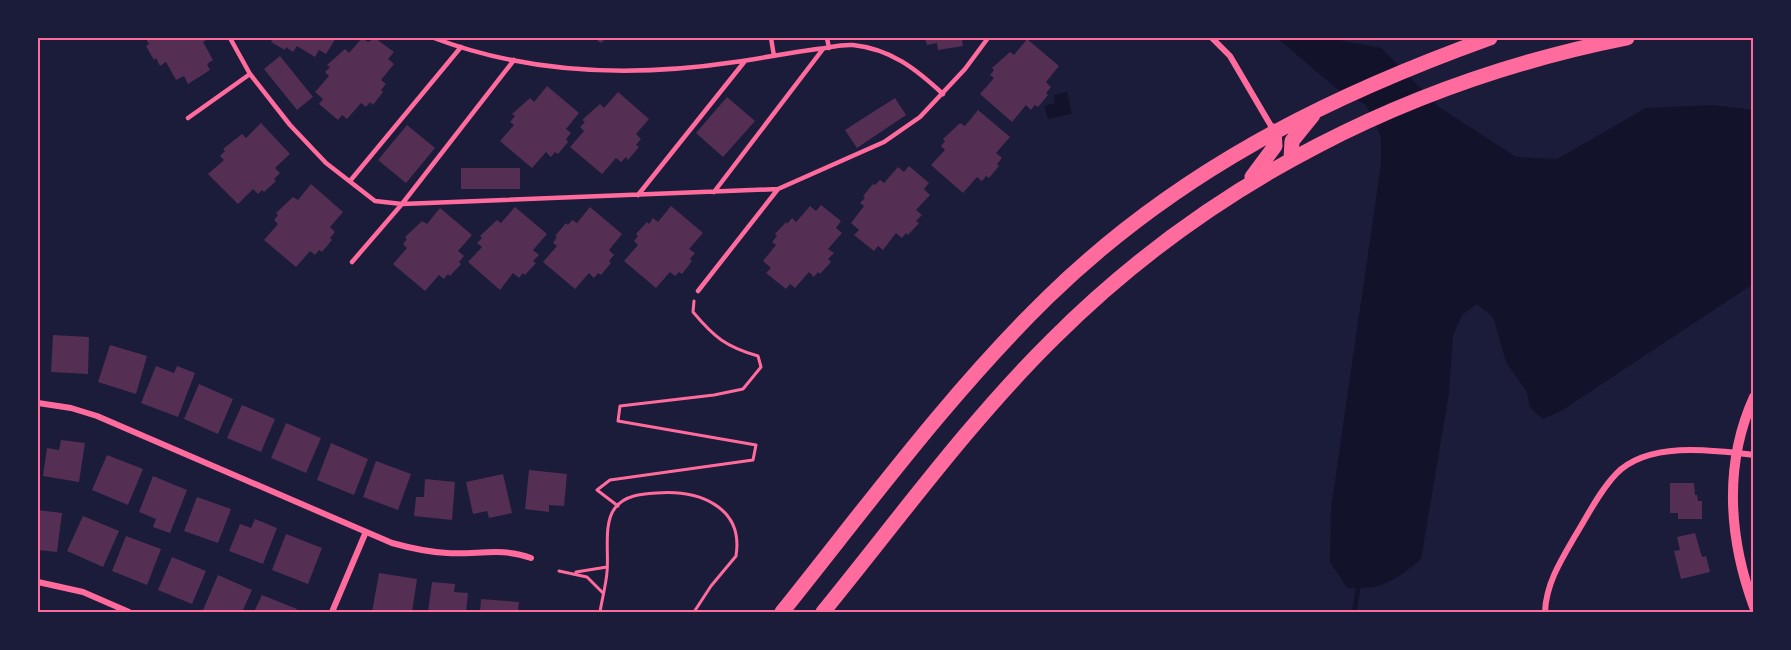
<svg xmlns="http://www.w3.org/2000/svg" width="1791" height="650" font-family="'Asap Condensed',sans-serif">
  <style>
    .water { fill: #12122b }
    .lines { fill: none; stroke-linecap: round; stroke-linejoin: round }
    .stream { stroke: #12122b; stroke-width: 4.5 }
    .building { fill: #542f53 }
    .path { stroke: #ff6b9d; stroke-width: 3 }
    .service { stroke: #ff6b9d; stroke-width: 4.5 }
    .minor { stroke: #ff6b9d; stroke-width: 6 }
    .tertiary { stroke: #ff6b9d; stroke-width: 10 }
    .primary { stroke: #ff6b9d; stroke-width: 15 }
    .neatline { fill: none; stroke: #ff6b9d; stroke-width: 2 }
  </style>
  <rect width="100%" height="100%" fill="#1b1b3a"/>
  <path class="water" d="M1277,38L1333,39L1381,48L1439,107L1516,157L1557,159L1646,108L1713,105L1753,110V284L1561,411L1543,419L1530,408L1527,392L1506,362L1493,317L1477,304L1462,315L1453,335L1449,393L1421,559C1396,580 1381,591 1347,588L1330,562L1331,509L1381,164V137L1366,105L1336,88Z
    M1067,92L1072,114L1048,119L1044,106L1055,103L1054,95Z"/>
  <g class="lines">
    <path class="stream" d="M1354,612L1358,589"/>
  </g>
  <path class="building" d="M148,38H210L203,42L213,60L207,64L210,70L188,84L184,76L176,80L166,62L160,66L156,58L154,60L146,46L149,44L146,39Z
    M273,38H336L326,54L319,50L315,57L297,46L293,52L286,47L285,50L271,42Z
    M362,38L368,42L375,38L394,52L388,59L394,64L381,80L386,84L381,90L383,92L373,105L370,102L366,107L361,103L347,119L342,115L338,120L319,104L323,99L315,92L329,76L325,72L330,67L327,65L345,49L349,53Z
    M594,38H606L601,43Z
    M925,38H967V39L962,40L963,46L938,50L937,43L927,45Z
    M1027,39L1059,66L1046,82L1051,87L1046,93L1048,95L1038,107L1035,105L1031,110L1026,105L1012,122L980,94L994,78L990,75L994,70L992,68L1010,52L1014,55Z
    M280,56L313,97L297,110L264,69Z
    M547,86L579,113L566,129L571,133L566,139L568,142L558,154L555,152L551,157L546,152L532,168L500,141L514,125L510,122L515,116L512,114L530,98L534,102Z
    M618,92L649,119L636,134L641,139L636,145L639,147L628,160L626,157L621,162L616,158L602,174L570,147L584,131L580,127L585,122L582,120L600,104L604,108Z
    M727,97L755,121L723,157L696,133Z
    M895,98L906,115L857,148L845,130Z
    M978,110L1010,137L996,153L1002,158L997,164L999,166L989,178L986,176L982,181L977,177L963,193L931,165L945,150L941,146L945,141L943,139L960,123L965,126Z
    M261,123L290,154L275,168L280,173L274,179L276,181L264,192L262,190L258,194L253,189L238,204L208,174L224,160L220,156L225,151L223,149L242,134L246,138Z
    M407,125L435,148L406,183L378,160Z
    M909,166L929,183L924,189L930,195L916,210L922,215L916,221L919,223L908,235L906,233L902,238L896,233L883,250L878,246L874,251L854,235L859,230L851,223L864,206L860,203L865,198L863,196L873,184L875,185L880,180L884,183L898,167L904,172Z
    M461,168H520V189H461Z
    M311,184L343,212L330,227L335,232L330,238L332,240L322,252L319,250L315,255L310,251L296,267L264,240L278,224L274,220L278,215L276,213L293,197L298,200Z
    M821,205L841,221L836,228L842,233L828,249L834,253L828,259L831,262L820,274L818,272L814,277L809,272L795,288L790,284L786,289L766,273L771,268L763,261L776,245L772,242L777,236L775,234L786,222L787,224L792,218L796,222L810,206L816,211Z
    M671,206L703,233L689,249L695,253L690,259L692,261L682,274L679,272L675,276L670,272L656,288L624,261L638,245L634,241L638,236L636,234L647,222L649,224L653,218L658,222Z
    M515,207L547,234L533,250L539,255L533,261L536,263L525,275L523,273L519,278L513,273L500,290L468,262L482,247L477,243L482,238L480,236L497,220L501,223Z
    M590,207L622,234L609,250L614,255L609,261L611,263L601,275L598,273L594,278L589,273L575,289L543,262L557,246L553,243L557,237L555,236L566,223L568,225L572,220L577,223Z
    M440,208L472,235L458,251L464,256L459,262L461,264L450,276L448,274L444,279L439,275L425,291L393,264L407,248L403,244L407,239L405,237L422,221L427,224Z
    M53,335L89,337L88,374L51,372Z
    M110,345L147,356L136,394L98,382Z
    M156,366L174,373L177,366L195,373L178,417L141,403Z
    M199,384L233,399L218,434L184,419Z
    M242,405L275,419L261,452L227,438Z
    M286,423L321,438L306,473L271,458Z
    M61,440L85,443L79,482L43,476L47,448L59,450Z
    M331,443L368,459L354,495L317,480Z
    M107,455L143,469L128,505L92,490Z
    M376,461L411,474L398,510L363,497Z
    M529,470L567,474L564,506L549,505V512L525,509Z
    M503,474L512,513L489,518L487,511L473,514L466,482Z
    M153,476L187,490L170,533L153,527L156,519L139,512Z
    M425,479L455,482L452,520L414,516L416,497H424Z
    M1670,483H1694L1695,495H1697L1698,501H1702V519H1678V513H1670Z
    M197,497L231,509L218,543L184,531Z
    M38,510L62,513L57,552L38,550Z
    M83,516L119,531L103,567L67,551Z
    M255,519L277,528L263,564L229,551L240,524L251,528Z
    M1695,533L1702,557L1706,556L1710,572L1681,579L1674,551L1680,550L1677,537Z
    M286,534L322,548L308,584L272,570Z
    M126,536L161,549L147,585L112,571Z
    M172,557L206,571L192,604L158,590Z
    M379,573L417,579L412,612H372Z
    M218,575L252,590L242,612L203,610Z
    M432,582L455,584L454,592L468,593L466,612H428Z
    M262,595L297,609L295,612H254Z
    M481,599L519,602L518,612H480Z"/>
  <g class="lines">
    <path class="path" d="M618,506L597,490L610,480L753,460L756,445L618,421L620,406L714,395L743,389L761,367L758,356C726,347 714,337 693,312L694,301
      M559,571L587,577L603,593
      M576,572L607,567
      M600,612C602,599 606,585 607,572C609,554 603,523 615,508C625,495 642,494 657,493C698,490 744,506 736,556L711,586L694,612"/>
    <path class="service" d="M230,38L250,74L290,125L326,163L375,201L402,204L778,189
      M434,38C529,74 635,77 735,62C762,58 789,53 817,49C828,48 841,44 853,45C891,49 916,69 943,94
      M771,38L774,56
      M827,38L829,48
      M188,118L250,74
      M350,181L461,47
      M714,192L823,49
      M638,195L745,61
      M352,262L402,204L514,60
      M698,291L778,189L884,142L920,117L965,69L988,38"/>
    <path class="minor" d="M1212,38L1230,56L1274,131
      M38,403L71,408L97,416L392,543C410,548 428,552 447,553C477,555 502,547 531,558
      M38,582L83,592L129,612
      M332,612L365,534
      M1545,612C1546,584 1561,560 1575,536C1588,515 1599,492 1616,474C1648,441 1713,450 1754,455"/>
    <path class="tertiary" d="M1754,397C1723,465 1729,539 1754,607"/>
    <path class="primary" d="M1291,159L1292,141L1313,115
      M1252,177L1275,146L1274,131
      M782,612C867,506 949,394 1047,298C1175,173 1323,98 1490,38
      M823,612C898,520 969,422 1053,339C1210,182 1410,81 1627,38"/>
  </g>
  <rect width="1791" height="650" fill="none" stroke="#1b1b3a" stroke-width="78"/>
  <rect x="39" y="39" width="1713" height="572" class="neatline"/>
</svg>
